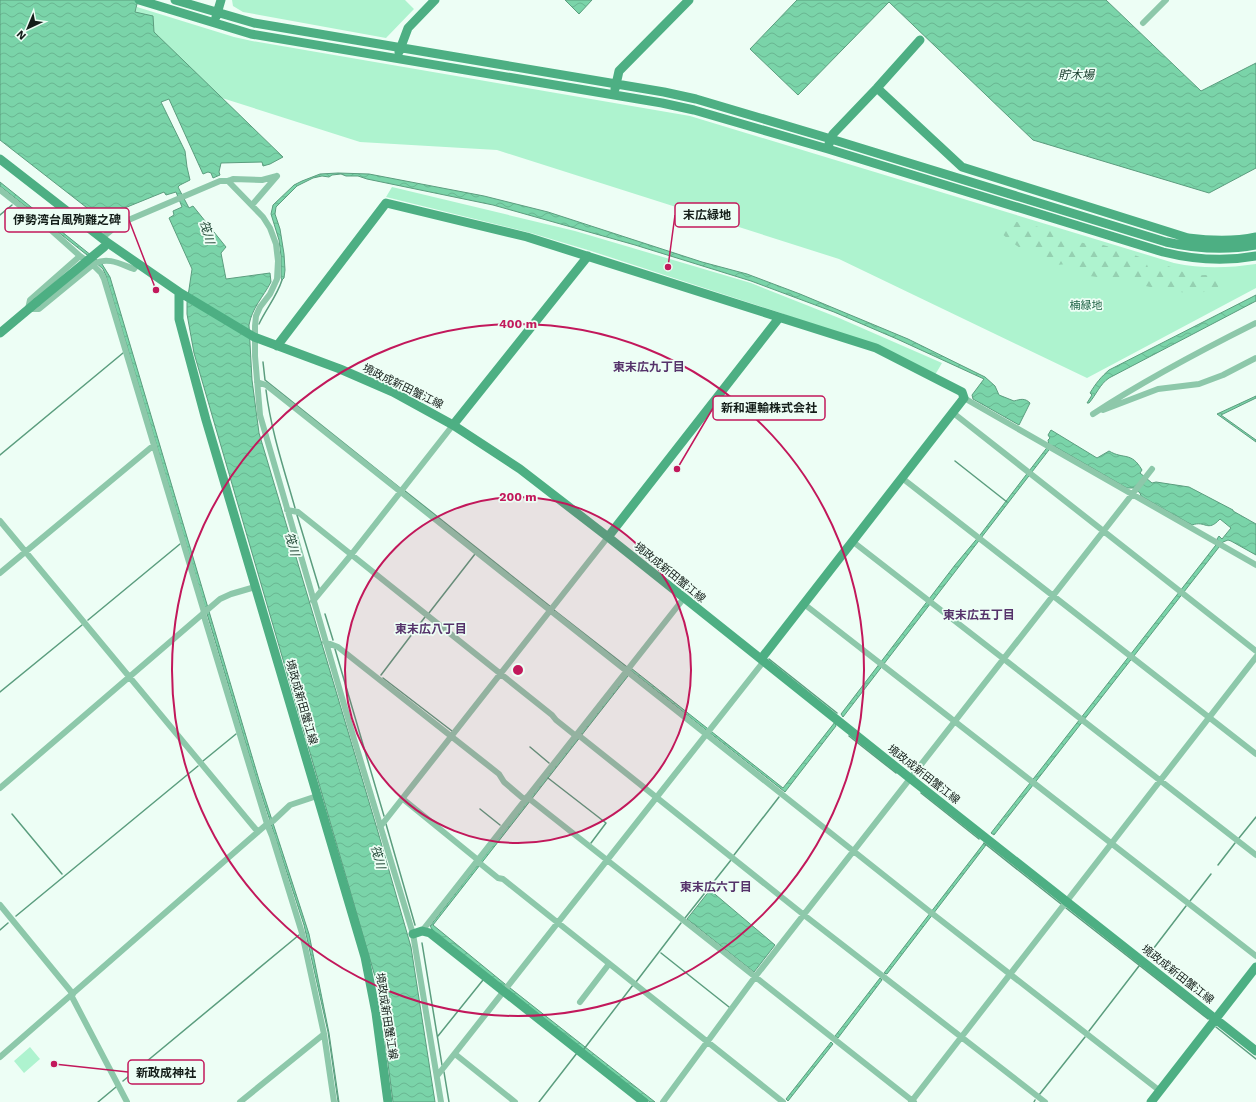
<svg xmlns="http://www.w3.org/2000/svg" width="1256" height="1102" font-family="'Work Sans','Noto Sans JP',sans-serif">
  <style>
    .green { fill: #aef3cf }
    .forest { fill: url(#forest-firs) }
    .water { fill: url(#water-waves); stroke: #5b9d7e }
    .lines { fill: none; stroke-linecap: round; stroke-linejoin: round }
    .stream { stroke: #5b9d7e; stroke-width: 1.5 }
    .street { stroke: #8dc8aa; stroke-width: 6 }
    .secondary { stroke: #4daf83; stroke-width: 9 }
    .secondary-bridge { stroke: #4daf83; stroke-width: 9 }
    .ring { fill: none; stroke: #c2185b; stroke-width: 2 }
    .labels { text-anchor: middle; stroke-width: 3.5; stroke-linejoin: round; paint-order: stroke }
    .park-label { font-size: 11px; fill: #216447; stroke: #edfef5 }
    .street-label { font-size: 11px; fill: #141e19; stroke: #edfef5 }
    .water-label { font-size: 12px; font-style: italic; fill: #173e2c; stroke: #edfef5 }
    .neighbourhood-label { font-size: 12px; font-weight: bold; fill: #55326a; stroke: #edfef5 }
    .centre { fill: #c2185b; stroke: #edfef5; stroke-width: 2 }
    .ring-label { font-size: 12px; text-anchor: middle; font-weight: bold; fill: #c2185b; stroke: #edfef5; stroke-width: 3.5; stroke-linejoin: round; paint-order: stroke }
    .leader { fill: none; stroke: #c2185b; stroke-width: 1.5 }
    .callout-dot { fill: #c2185b; stroke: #edfef5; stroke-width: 1.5 }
    .callout { fill: #edfef5; stroke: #c2185b; stroke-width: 1.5 }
    .callout-label { font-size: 12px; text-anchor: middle; font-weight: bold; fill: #141e19 }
  </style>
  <defs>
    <pattern id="forest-firs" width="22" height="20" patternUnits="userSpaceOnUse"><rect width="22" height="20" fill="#aef3cf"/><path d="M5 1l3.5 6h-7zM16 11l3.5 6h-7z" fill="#95d0b1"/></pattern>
    <pattern id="water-waves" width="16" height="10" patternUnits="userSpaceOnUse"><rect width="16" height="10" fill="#7ad4a9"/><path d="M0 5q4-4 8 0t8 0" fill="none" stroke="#69b691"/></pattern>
  </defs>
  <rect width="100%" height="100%" fill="#edfef5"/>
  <path class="green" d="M232,0H405L414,9L386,38L243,12L233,6Z
    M137,7L234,37L252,41L690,116L1174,263C1202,269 1228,268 1256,264V288L1087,378L839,259L497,150L360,142L222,98L153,32L135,12Z
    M392,187L575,231L751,283L839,318L942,363L935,375L781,313L591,251L531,233L386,197Z
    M30,1047L40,1059L24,1073L14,1061Z"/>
  <path class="forest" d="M1008,220L1047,229L1083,243L1100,244L1129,253L1145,259L1149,270C1169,259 1176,272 1194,275C1201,276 1209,274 1216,275L1221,281L1218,287L1198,294L1180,292L1169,288L1159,289L1132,283L1123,278L1097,277L1075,274L1073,267L1067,264L1056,265L1039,251L1021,249L1002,234L1003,225Z"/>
  <path class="water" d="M0,0H138L135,12L153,16L154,32L283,157L270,164L263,166L262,162L221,163L219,172L220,175L213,178L211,173L208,172L203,174L169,99L161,102L185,151L187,167L190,180L180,185L178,187L189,208L193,206L226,247L221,253L226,279L270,273L271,282C263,297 252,308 249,325L252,380L259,433L378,832L411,947L435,1102H393L378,987L194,353L187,314V303L192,269L169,218L174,215L173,211L182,207L176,192L166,195L164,192L100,218L0,140Z
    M565,0H592L579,14Z
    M797,0H1106L1201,91L1256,63V168L1209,193L1033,140L889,2L798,95L750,49Z
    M338,173L369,174L484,196L548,212L702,262L747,274L800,294L908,339L985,377L995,386L999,395L1014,401C1021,399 1025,398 1030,403L1019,425L973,399L972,395L984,379L897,339L834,312L751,281L635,245L493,205L367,179L358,176H346L341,174L332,175L329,177L322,176L313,178L297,186L276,207L275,214L280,229L284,254L285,270L284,278L282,280L281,278V256L279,240L271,214L273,205L294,185L302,181L320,174Z
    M0,182L102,264L110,277L259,780L309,934L329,1033L339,1102H338L328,1032L304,925L257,781L106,276L103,269L87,255L0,186Z
    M1256,295V301L1109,378C1100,384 1096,395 1089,403H1087L1092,395L1090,393C1096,383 1101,377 1109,370Z
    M1256,396V398L1221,415L1256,440V442L1217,414Z
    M1051,430L1097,458L1109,451C1124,460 1131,451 1142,470L1140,473L1152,483L1156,482L1189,487L1233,510V511L1256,524V555L1231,541L1228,540L1223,542L994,835L991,833L1219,541L1217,539L1219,536L1222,539L1231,528L1220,519C1207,533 1206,520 1192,525L1141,496L1140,493L1134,488H1127L1054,446H1052L843,717L841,714L955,565L980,535L1049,445L1048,440L1050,438L1048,435Z
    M631,668L783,788L835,722L836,726L785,792L630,670Z
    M626,674L628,676L433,925L505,984L655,1102H650L434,932L430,926Z
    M984,843L986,845L887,974L884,973Z
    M710,890L775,945L754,972L687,919Z
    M880,978L882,980L838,1038L835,1036Z
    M831,1042L833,1044L788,1101L786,1099Z"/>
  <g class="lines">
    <path class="stream" d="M0,215L12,205
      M259,324C266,309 277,296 282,280
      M263,362L265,380L400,488
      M266,390C271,431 284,469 295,508
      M0,455L123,353
      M955,461L1007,502
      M405,491L551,607
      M297,515L320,591
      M554,610L627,667
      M429,613L475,554
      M325,614L333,640
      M88,620L180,544
      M335,649L384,816
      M769,659L837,713
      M381,675L425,617
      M383,678L452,731
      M0,692L82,625
      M849,736L896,773
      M530,747L549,763
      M203,761L236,734
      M548,778L606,823L591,843
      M921,793L979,839
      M480,809L500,825
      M12,814L62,874
      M386,824L415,925
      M1239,838L1256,817
      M984,843L1061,904
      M734,855L779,797
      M1218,865L1235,843
      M1190,901L1211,874
      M1066,908L1208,1019
      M16,916L198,766
      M685,918L731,860
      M0,930L8,923
      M422,943L442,1065
      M661,953L729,1007
      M1147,957L1186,906
      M636,982L681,923
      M1216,1027L1256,1059
      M1089,1031L1139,966
      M438,1036L483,980
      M584,1049L633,985
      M444,1072L449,1102
      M123,1081L299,935
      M1039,1095L1085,1037
      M98,1102L116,1087
      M539,1102L577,1053
      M1034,1102L1035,1100"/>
    <path class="street" d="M1143,23L1166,0
      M228,181L263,217L270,228L276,244L278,261L277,279L270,294L260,307L256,316L255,326V356L260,415L354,739L413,934L441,1102
      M0,190L52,231L80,256L93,265L101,273L104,279L204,612
      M252,205L277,176
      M102,238L119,224L220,181H228L233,179L262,180L277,176
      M80,256L30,300L28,309H39L95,263C109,257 120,264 134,269L138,264
      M257,382L266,385L929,911L1160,1091
      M964,398L1256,565
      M1103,410L1158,389L1199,384L1223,375L1256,358
      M952,412L1256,651
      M1093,414C1145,380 1200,351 1256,323
      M902,478L1256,754
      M287,510L298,512L552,715L556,720L576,736
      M0,521L258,832
      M852,541L1256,855
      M0,573L154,445
      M313,601L351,555L453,425
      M804,604L1256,956
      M203,613L267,824L272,836L302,933L324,1034L334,1102
      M325,642L338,647L499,774L504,782L525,800
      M577,734L804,915L1045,1102
      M0,788L220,599L231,594L255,587
      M527,797L914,1102
      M403,799L478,860
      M380,827L608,537
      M477,861L498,878L503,879L783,1102
      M0,905L73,994
      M422,931L684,598
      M71,995L127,1102
      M580,1002L609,964
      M455,1054L515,1102
      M0,1057L267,824L273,821L290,805L317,796
      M437,1076L764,661
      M240,1102L324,1034
      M663,1102L755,977L1152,469
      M911,1102L1256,657"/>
    <path class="secondary" d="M139,0L251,34L662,103L694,110L828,149L1163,252C1195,260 1224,262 1256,256
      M175,0L254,23L664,92L696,99L831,139L1166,242C1197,249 1225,251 1256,245
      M216,17L221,0
      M399,52L408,28L435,0
      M877,88L962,167L1188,238C1211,241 1233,242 1256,237
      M615,89L619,71L689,0
      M829,144L833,134L877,88L920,40
      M0,159L108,243L179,292
      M0,333L37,302
      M277,346L386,203L527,237L876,348L962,392L964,398L761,659
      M453,425L588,256
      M608,537L779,318
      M413,934L422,931L430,933L644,1102
      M388,1102L376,1013L365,957L206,420L179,319V292L254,337L340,369L393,392L453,425L520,469L608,537L911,779L1256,1051
      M1151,1102L1256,967"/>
    <path class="secondary-bridge" d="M37,302L104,247"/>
  </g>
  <circle cx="518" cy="670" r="173" fill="#c2185b" fill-opacity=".12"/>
  <g class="ring">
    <circle cx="518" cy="670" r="173"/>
    <circle cx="518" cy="670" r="346"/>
  </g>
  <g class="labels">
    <g class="park-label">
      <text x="1086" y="309">楠緑地</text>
    </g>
    <g class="street-label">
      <text transform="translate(403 386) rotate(26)" y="4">境政成新田蟹江線</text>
      <text transform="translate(670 572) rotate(39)" y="4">境政成新田蟹江線</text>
      <text transform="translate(302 702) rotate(74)" y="4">境政成新田蟹江線</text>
      <text transform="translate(924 774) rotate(38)" y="4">境政成新田蟹江線</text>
      <text transform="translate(1178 974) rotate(38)" y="4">境政成新田蟹江線</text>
      <text transform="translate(387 1016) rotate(81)" y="4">境政成新田蟹江線</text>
    </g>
    <g class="water-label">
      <text x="1076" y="79">貯木場</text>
      <text transform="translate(207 232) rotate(75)" y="4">筏川</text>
      <text transform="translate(292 544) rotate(75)" y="4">筏川</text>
      <text transform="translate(378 857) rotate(75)" y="4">筏川</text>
    </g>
    <g class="neighbourhood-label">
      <text x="649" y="371">東末広九丁目</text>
      <text x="979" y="619">東末広五丁目</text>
      <text x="431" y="633">東末広八丁目</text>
      <text x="716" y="891">東末広六丁目</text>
    </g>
  </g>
  <circle cx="518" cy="670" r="6" class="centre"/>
  <g class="ring-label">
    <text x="518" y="328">400 m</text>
    <text x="518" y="501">200 m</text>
  </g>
  <path class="leader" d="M668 267L675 215M156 290L129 220M677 469L713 408M54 1064L128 1072"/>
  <g class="callout-dot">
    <circle cx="668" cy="267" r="4"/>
    <circle cx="156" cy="290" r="4"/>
    <circle cx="677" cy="469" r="4"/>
    <circle cx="54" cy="1064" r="4"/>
  </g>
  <g class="callout">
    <rect x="675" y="203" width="64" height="24" rx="4"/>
    <rect x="5" y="208" width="124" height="24" rx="4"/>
    <rect x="713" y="396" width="112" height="24" rx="4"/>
    <rect x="128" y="1060" width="76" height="24" rx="4"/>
  </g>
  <g class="callout-label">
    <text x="707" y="219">末広緑地</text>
    <text x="67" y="224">伊勢湾台風殉難之碑</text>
    <text x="769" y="412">新和運輸株式会社</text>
    <text x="166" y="1077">新政成神社</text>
  </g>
  <g transform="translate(28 28) rotate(224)" stroke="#edfef5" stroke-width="3" paint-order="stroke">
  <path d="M0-3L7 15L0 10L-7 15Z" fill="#141e19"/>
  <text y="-6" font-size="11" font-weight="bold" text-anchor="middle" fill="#141e19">N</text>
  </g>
</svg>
